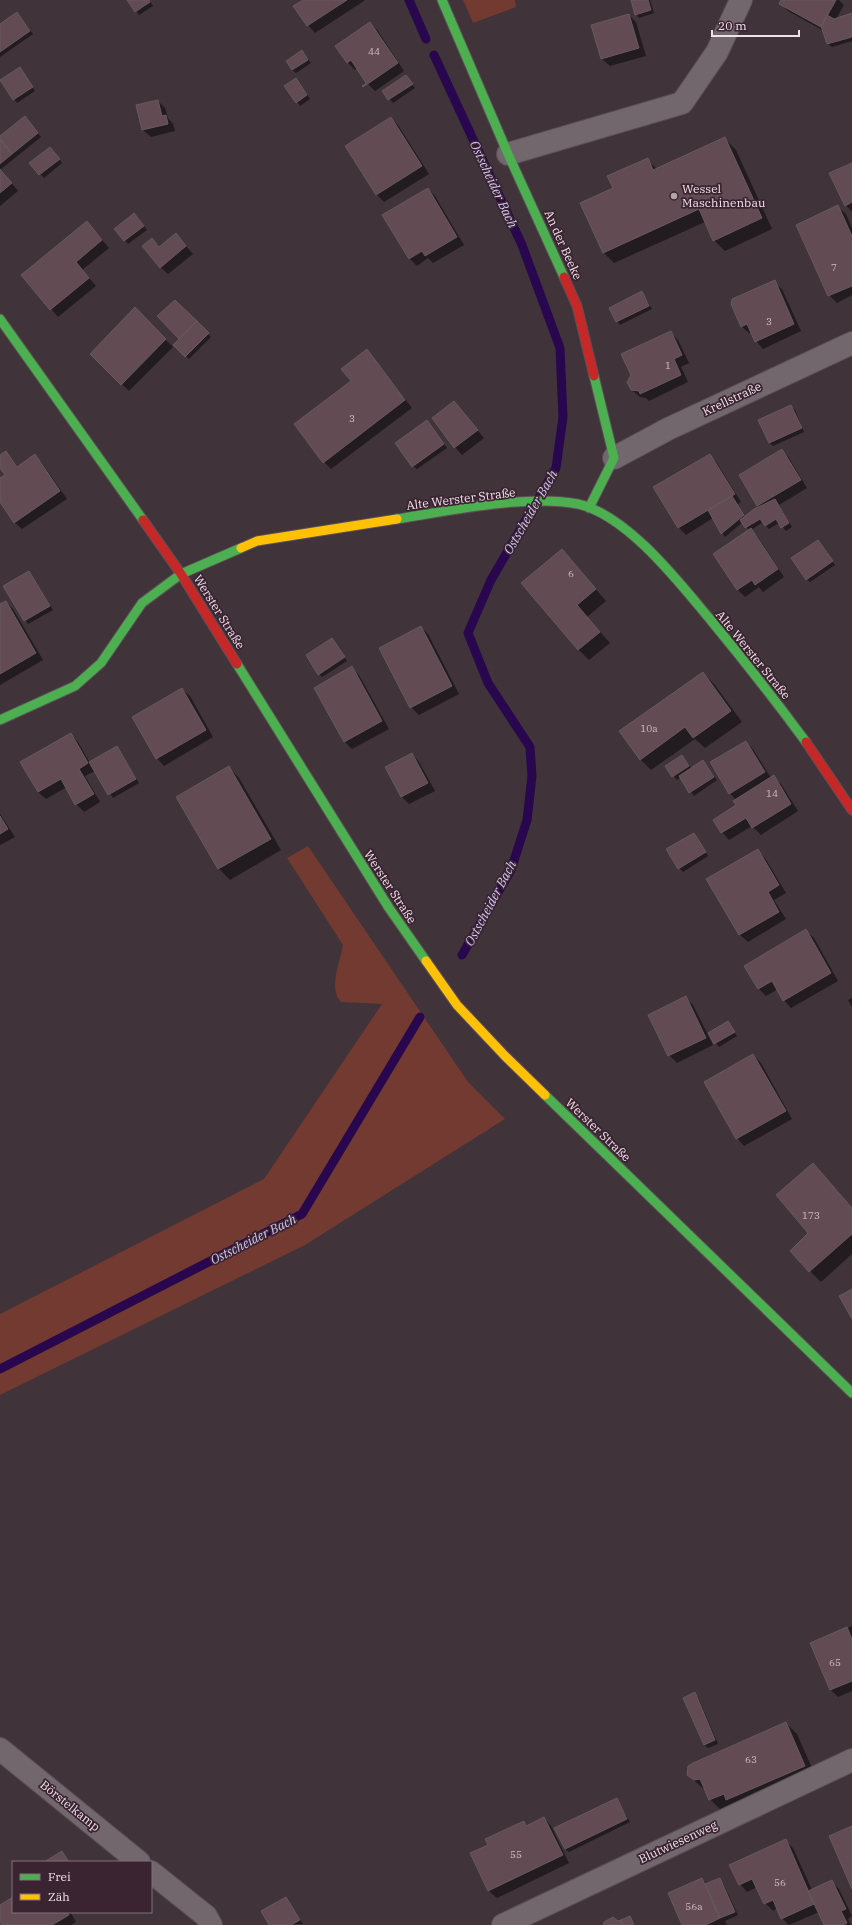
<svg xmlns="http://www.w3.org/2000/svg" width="852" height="1925" font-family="'IBM Plex Serif',serif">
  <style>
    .green { fill: #723a30 }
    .shadow { fill: #0007 }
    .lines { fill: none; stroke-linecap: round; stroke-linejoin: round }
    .stream { stroke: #28074f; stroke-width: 9 }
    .building { fill: #624b52; stroke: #665a5e }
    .street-casing { stroke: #5b4f56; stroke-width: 24 }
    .fast-casing { stroke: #5b4f56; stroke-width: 11 }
    .slow-casing { stroke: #5b4f56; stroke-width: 11 }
    .jam-casing { stroke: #5b4f56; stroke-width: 11 }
    .street { stroke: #71676d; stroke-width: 22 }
    .fast { stroke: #4caf50; stroke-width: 9 }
    .slow { stroke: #ffc107; stroke-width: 9 }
    .jam { stroke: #c62828; stroke-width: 9 }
    .poi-dot { fill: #b3a5ac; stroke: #3a2431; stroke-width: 1.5 }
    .labels { text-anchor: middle; stroke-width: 3.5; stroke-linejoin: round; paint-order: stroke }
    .number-label { font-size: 10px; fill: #cdbcc4 }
    .poi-label { font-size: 12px; fill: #f1e2ea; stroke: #3a2431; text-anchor: start }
    .street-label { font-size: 12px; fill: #f1e2ea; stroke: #3a2431 }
    .water-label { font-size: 13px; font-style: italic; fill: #d1c7f3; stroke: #3a2431 }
  </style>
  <rect width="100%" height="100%" fill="#40333a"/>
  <path class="green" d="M463,0H515L516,7L473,23Z
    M308,846L468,1082L505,1119L305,1245L0,1395V1314L264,1179L382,1004L341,1002C328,989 340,962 343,945L287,858Z"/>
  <path class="shadow" d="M128,0H149L153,6L139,15Z
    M304,0H364V1L315,33L308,25Z
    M632,0H650L654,13L639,18L636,14Z
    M782,0H839L844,5L836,19L852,14V41L832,47L828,44L824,31L788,11L780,3Z
    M17,13L33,34L0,57V25Z
    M629,15L636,22L646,56L610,66L602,59Z
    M370,23L378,31L404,71L375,91L368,84L357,68L355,70L347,62Z
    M302,52L311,63L296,73L292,70Z
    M23,72L35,91L17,103L1,81Z
    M406,76L415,88L393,103L383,91Z
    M299,83L310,99L300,106L297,102Z
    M158,101L165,108L168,118L173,124L175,131L151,137L143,130L137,106Z
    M391,118L398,125L429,174L384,202L376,194Z
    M28,121L41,137L1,169L18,191L0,206V137Z
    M725,139L736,150L772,229L725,251L714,240L705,222L614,263L603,252L614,189L647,160L657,169Z
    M54,152L62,163L44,178L31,164Z
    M852,164V212L846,205Z
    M428,189L435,196L464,245L433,263L428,258L417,266L409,258Z
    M838,207L846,214L852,228V295L837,303L829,295Z
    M138,218L147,230L128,244L125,240Z
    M87,222L109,248L82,270L96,286L58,317L22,275Z
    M176,235L193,254L168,274L160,267L152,239L160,247Z
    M774,282L782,289L801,331L763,349L756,341L752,332L749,333L741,326Z
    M642,293L652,309L620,325L617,321Z
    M175,302L211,337L189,359L175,345L181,339Z
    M135,309L173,347L129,391L91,354Z
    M670,332L678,340L689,363L681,367L688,382L649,401L646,398L640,397L632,390Z
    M367,351L412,408L331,469L324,462L352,382Z
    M454,402L484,438L462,455L455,447Z
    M791,406L795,410L804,432L773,446L770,443Z
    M430,425L447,448L417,469L413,466Z
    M782,450L789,458L807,488L779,505L792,527L786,531L779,523L769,529L763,522L751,530L758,537L784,577L763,592L759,587L745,597L737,589L749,530L743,522L725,537L713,518L686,535L678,527L710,455L717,463L741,502L738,504L745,517L760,507L758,505Z
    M6,452L18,467L35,456L42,463L67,499L22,529L14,522L0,500V479L6,475L0,466V456Z
    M818,541L835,565L810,582L806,579Z
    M562,550L606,601L587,617L610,643L589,660L578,649Z
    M29,572L53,610L28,624L5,586Z
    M6,602L13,609L43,660L0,685V605Z
    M421,627L428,634L459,694L419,715L411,707Z
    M332,640L347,661L322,677L319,674Z
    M352,668L359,675L389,729L352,749L345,742L315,688Z
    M703,673L714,684L742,722L705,748L695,739L651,770L640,759Z
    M182,689L190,696L213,737L164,766L157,758Z
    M71,734L78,742L90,763L117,747L139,783L113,798L95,771L85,776L100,802L84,812L76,804L67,787L46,799L38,792L21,763Z
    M746,742L753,749L771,778L774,777L781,784L798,811L761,835L752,826L729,840L722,832L738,806L736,800L730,793Z
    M412,754L419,762L435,791L409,804L402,797L387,767Z
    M682,756L692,769L703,761L717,780L694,796L681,777L677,780L667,767Z
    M229,767L239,778L281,850L230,880L219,869L177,797Z
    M0,814L15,837L0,845Z
    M694,834L708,856L683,872L679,868Z
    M757,850L765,858L786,893L774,900L786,919L748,942L740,935L707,880Z
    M806,931L814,938L838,981L791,1008L784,1000L778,989L766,996L759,989Z
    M686,998L693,1005L713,1045L677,1063L669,1055L650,1016Z
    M852,998V1007L848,1000Z
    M728,1023L737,1036L719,1047L709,1034Z
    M753,1055L761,1063L792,1119L744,1146L737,1138Z
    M813,1165L852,1208V1254L821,1282L810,1271Z
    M852,1626V1691L838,1697L831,1690L811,1644Z
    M694,1694L698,1697L718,1744L708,1748L704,1745L685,1698Z
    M786,1723L797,1734L816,1777L721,1810L710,1799L706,1791L688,1775L689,1767L708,1756Z
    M617,1799L630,1822L569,1852L565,1849Z
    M544,1818L551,1826L569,1863L497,1898L489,1891L471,1854L490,1845L523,1822L528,1826Z
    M786,1841L793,1848L812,1890L831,1881L839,1889L852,1916L848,1919L851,1925H825L819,1912L789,1925L782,1918L777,1908L773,1911L765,1903L757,1887L747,1892L740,1884Z
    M702,1879L707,1884L719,1879L723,1883L738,1915L725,1921L727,1925H683Z
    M13,1898V1912H70L76,1922L71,1925H3L0,1920V1906Z
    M286,1898L303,1924L271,1925Z"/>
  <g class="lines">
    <path class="stream" d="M409,0L426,39
      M434,55L522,245L560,348L563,417L556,468L491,580L468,633L488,683L530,747L532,776L527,820L511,870L462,955
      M0,1369L302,1214L420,1017"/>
  </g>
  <path class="building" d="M127,0H149L150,2L135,12Z
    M303,0H347L307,26L293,6Z
    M631,0H648L651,10L635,15Z
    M781,0H836L821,27L779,4Z
    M17,12L30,31L0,52V24Z
    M852,13V37L827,44L821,26L827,15L834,19Z
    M629,14L639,48L601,59L591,25Z
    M370,22L398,63L363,87L362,86L366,83L351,60L347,63L335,46Z
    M302,50L308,60L292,70L286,61Z
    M20,67L33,87L13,100L0,80Z
    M406,75L413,84L388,100L382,91Z
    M296,78L307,95L296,103L284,86Z
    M158,100L162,116L166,115L168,124L142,130L136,105Z
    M25,116L38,133L12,154L0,139V136Z
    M391,117L422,166L376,195L345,146Z
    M725,137L762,218L713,241L699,209L603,253L580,203L613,188L607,176L648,158L653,170Z
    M0,139L12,154L0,164Z
    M50,147L60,159L39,175L29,163Z
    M852,163V202L845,206L829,173Z
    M0,169L12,183L0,193Z
    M428,188L457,237L425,256L422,251L409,259L382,215Z
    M838,205L852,236V286L828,296L796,225Z
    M134,213L144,226L124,241L114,229Z
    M87,221L102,240L76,262L89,278L50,310L21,275Z
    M176,233L186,246L160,268L142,246L152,238L159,247Z
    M775,280L794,324L755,342L747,324L741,327L731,304L732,299Z
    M642,291L649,306L616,322L609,308Z
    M175,300L197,321L179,339L157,316Z
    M135,307L166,339L121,385L90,354Z
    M197,321L209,333L185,357L173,345Z
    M671,331L682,355L674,359L681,375L640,394L639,391L631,390L627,382L631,375L621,354Z
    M367,349L405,400L323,463L294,424L351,381L341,369Z
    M454,401L478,430L454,448L432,418Z
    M791,405L802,428L769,443L758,420Z
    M427,420L444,444L412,467L395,443Z
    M782,449L801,480L757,506L739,475Z
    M6,451L17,467L35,454L60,491L14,523L0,502V478L5,475L0,468V455Z
    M710,454L735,494L678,528L653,487Z
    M732,496L744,515L721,534L708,510Z
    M775,499L789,523L781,528L776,519L765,526L760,519L745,528L740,520L754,509Z
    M751,528L778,569L755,585L752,580L737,590L713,554Z
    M818,540L833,561L806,580L791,558Z
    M562,549L596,589L577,605L600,632L578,650L521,583Z
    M29,571L50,606L24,621L3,586Z
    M6,601L36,653L0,674V604Z
    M421,626L452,686L410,708L379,648Z
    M332,638L345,657L318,675L306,655Z
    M352,666L382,721L344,742L314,688Z
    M703,672L731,711L693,738L685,727L640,760L619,731Z
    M182,688L206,730L156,759L132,717Z
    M71,733L88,763L79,769L94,794L75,805L61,779L38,792L20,762Z
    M746,741L765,772L729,794L710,762Z
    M117,746L136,779L108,795L89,762Z
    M412,753L428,783L401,797L385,767Z
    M682,755L689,766L672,777L665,766Z
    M703,760L714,777L689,793L679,776Z
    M229,766L271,839L218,869L176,797Z
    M774,775L791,804L752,828L746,818L721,833L713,820L736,805L733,801Z
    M0,816L8,829L0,834Z
    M694,833L706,852L678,869L666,849Z
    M758,849L779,885L768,892L779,912L739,935L706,879Z
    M806,929L831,973L783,1001L772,981L758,989L744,966Z
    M686,996L706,1038L668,1056L648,1015Z
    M728,1021L735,1032L714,1044L708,1033Z
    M753,1054L786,1111L736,1139L704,1082Z
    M813,1163L852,1208V1234L809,1272L790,1251L808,1233L776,1195Z
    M852,1289V1319L839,1296Z
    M847,1627L852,1639V1681L830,1690L810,1643Z
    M695,1692L715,1740L704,1745L683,1698Z
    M786,1722L805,1766L726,1800L724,1794L709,1800L700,1779L694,1780L687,1775L688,1766L693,1763Z
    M617,1798L627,1819L565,1849L554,1828Z
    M544,1817L563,1855L488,1891L470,1853L488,1845L485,1839L524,1821L526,1826Z
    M852,1826V1889L829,1836Z
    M786,1839L814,1904L781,1919L773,1900L764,1904L752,1879L739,1885L729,1865Z
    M62,1851L69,1862H44Z
    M702,1878L720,1918L706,1925H682L668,1893Z
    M720,1878L735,1912L720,1918L705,1884Z
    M832,1880L846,1909L841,1911L847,1923L844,1925H824L808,1891Z
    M13,1897V1912H67L69,1915L52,1925H2L0,1922V1905Z
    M286,1897L300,1920L291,1925H269L261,1911Z
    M630,1916L634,1925H623L621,1920Z
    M613,1917L618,1921L621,1920L623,1925H603L604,1922Z"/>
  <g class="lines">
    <g class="street-casing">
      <path id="street" d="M508,154L682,103L717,52L741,0
        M614,458L668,429L852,343
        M0,1749L139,1862
        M151,1872L206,1916L211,1925
        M503,1925L852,1760"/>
    </g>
    <g class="fast-casing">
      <path id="fast" d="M442,0L508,154L564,277
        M0,319L143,520
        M589,508L614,458L594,376
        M397,519C449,511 527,494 578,504C627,515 678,581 709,618C742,658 775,700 806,742
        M237,664L389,908L426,961
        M0,720L75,686L101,663L142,603L181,574L241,548
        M545,1095L852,1393"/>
    </g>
    <g class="slow-casing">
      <path id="slow" d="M241,548L257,541L397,519
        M426,961L457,1005L505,1056L545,1095"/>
    </g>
    <g class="jam-casing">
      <path id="jam" d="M564,277L577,306L594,376
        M143,520L181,574L237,664
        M806,742L852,810"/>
    </g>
    <use href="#street" class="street"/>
    <use href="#fast" class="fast"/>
    <use href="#slow" class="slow"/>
    <use href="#jam" class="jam"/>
  </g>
  <circle class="poi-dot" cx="674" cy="196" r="4"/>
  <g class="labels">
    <g class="number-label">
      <text x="374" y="55">44</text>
      <text x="834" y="271">7</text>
      <text x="769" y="325">3</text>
      <text x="668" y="369">1</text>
      <text x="352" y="422">3</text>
      <text x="571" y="577">6</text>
      <text x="649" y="732">10a</text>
      <text x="772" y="797">14</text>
      <text x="811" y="1219">173</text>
      <text x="835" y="1666">65</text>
      <text x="751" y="1763">63</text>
      <text x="516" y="1858">55</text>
      <text x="780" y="1886">56</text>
      <text x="694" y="1910">56a</text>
    </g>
    <g class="poi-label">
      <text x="682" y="193">Wessel<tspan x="682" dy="14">Maschinenbau</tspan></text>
    </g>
    <g class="street-label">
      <text transform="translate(563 245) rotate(66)" y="4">An der Beeke</text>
      <text transform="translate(732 399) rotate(-25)" y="4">Krellstraße</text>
      <text transform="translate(461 499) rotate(-7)" y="4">Alte Werster Straße</text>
      <text transform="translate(219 612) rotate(58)" y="4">Werster Straße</text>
      <text transform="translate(753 655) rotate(51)" y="4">Alte Werster Straße</text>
      <text transform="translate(390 887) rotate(57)" y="4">Werster Straße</text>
      <text transform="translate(598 1130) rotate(44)" y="4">Werster Straße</text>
      <text transform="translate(70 1806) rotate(39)" y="4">Börstelkamp</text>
      <text transform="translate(678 1842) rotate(-25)" y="4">Blutwiesenweg</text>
    </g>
    <g class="water-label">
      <text transform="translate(494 184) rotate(65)" y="5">Ostscheider Bach</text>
      <text transform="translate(530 512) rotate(-60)" y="5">Ostscheider Bach</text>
      <text transform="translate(490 903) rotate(-62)" y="5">Ostscheider Bach</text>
      <text transform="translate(253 1239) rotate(-27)" y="5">Ostscheider Bach</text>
    </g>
  </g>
  <rect x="12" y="1861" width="140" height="52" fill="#3a2431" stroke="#83707b"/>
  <rect x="20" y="1874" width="20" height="6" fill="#4caf50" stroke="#83707b"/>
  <text x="48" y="1881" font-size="12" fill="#f1e2ea">Frei</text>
  <rect x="20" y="1894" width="20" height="6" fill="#ffc107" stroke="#83707b"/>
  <text x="48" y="1901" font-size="12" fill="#f1e2ea">Zäh</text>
  <path d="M712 30v6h87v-6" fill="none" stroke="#f1e2ea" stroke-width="2"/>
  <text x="718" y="30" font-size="12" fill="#f1e2ea" stroke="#3a2431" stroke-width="3" paint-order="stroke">20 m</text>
</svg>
